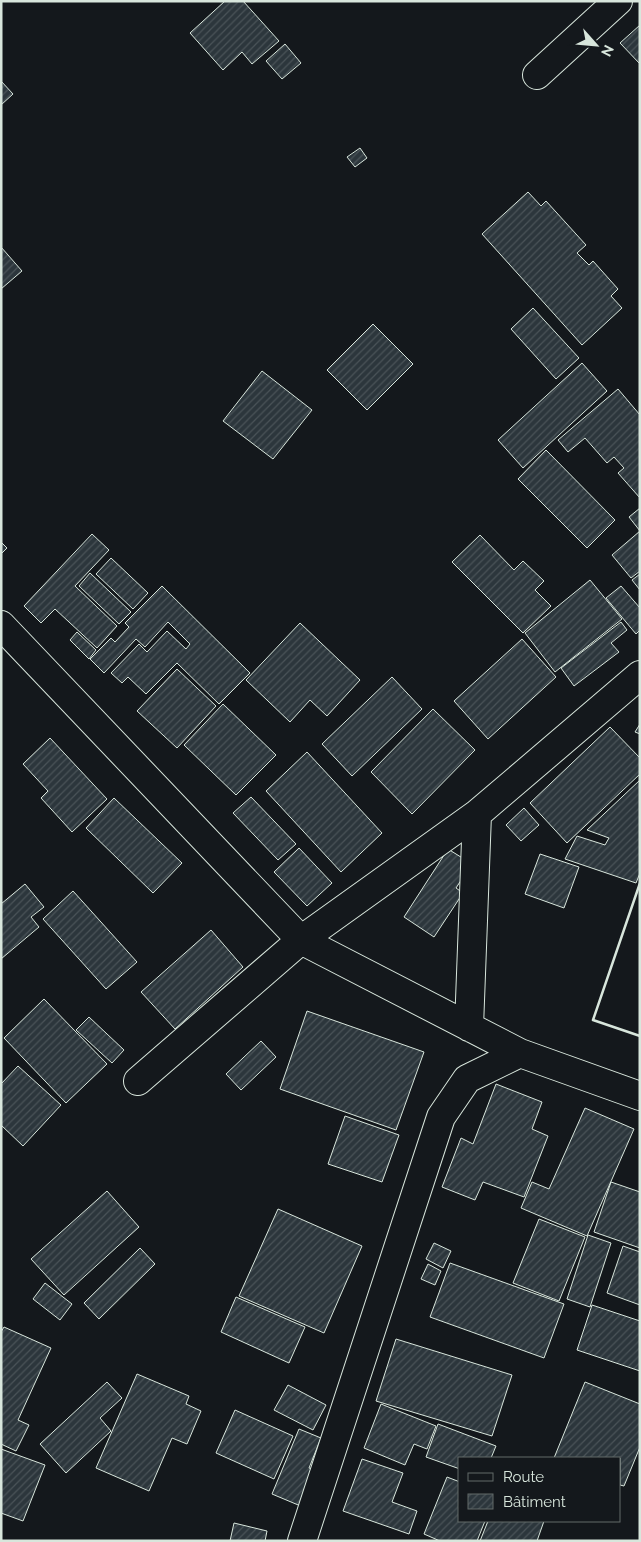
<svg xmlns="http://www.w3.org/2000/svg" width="641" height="1542" font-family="Raleway,sans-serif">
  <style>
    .building { fill: url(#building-hatch); stroke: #d8e6dc }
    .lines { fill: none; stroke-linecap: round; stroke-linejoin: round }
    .street-casing { stroke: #d8e6dc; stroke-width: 30 }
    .street { stroke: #14181c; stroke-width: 28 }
    .wall { stroke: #d8e6dc; stroke-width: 2.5 }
  </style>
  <defs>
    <pattern id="building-hatch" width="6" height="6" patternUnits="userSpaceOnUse" patternTransform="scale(1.25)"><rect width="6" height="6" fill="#2c363c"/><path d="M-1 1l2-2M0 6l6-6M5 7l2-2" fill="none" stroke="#4a5358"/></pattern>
  </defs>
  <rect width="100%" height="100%" fill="#14181c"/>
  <path class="building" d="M225,1H243L279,41L252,64L242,52L223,70L190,33Z
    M640,25V64L620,43Z
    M285,44L301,63L282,79L266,61Z
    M1,81L13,94L1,105Z
    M360,148L367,158L355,167L347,157Z
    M528,192L541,206L546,201L586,245L577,253L589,265L593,261L618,289L611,296L622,308L582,345L482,234Z
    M1,247L22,271L1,289Z
    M533,308L579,358L556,379L511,329Z
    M373,324L413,364L367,410L327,370Z
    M582,363L607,391L523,468L498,440Z
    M262,371L312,410L273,459L223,421Z
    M618,389L640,415V498L618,473L624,468L614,457L607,463L585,438L568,452L558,440Z
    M546,450L615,520L587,548L518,479Z
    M640,508V531L629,517Z
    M640,531V571L631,578L612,555Z
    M92,534L109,550L75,586L117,626L97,648L55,609L41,623L24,606Z
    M480,535L514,570L523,561L544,581L535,590L551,606L523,633L452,562Z
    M1,542L7,548L1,554Z
    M111,558L148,593L133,609L96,574Z
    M90,573L131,612L119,624L79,586Z
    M640,574V590L632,580Z
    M590,580L622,619L555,672L525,633Z
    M162,586L250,673L219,704L177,663L146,694L128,677L122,683L111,673L139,644L147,652L167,631L186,649L190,644L168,622L145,647L136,639L104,673L90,659L111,638L115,642L129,627L125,623Z
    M621,586L640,608V630L636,634L606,598Z
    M621,622L627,630L611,643L619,652L574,686L561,668Z
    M300,623L360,680L327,716L310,700L290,722L246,680Z
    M77,632L96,650L89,659L70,640Z
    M522,639L556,677L488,739L454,701Z
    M177,669L216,706L177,748L137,711Z
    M392,677L422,709L352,776L322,744Z
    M223,704L276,755L236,795L184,745Z
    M433,709L475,750L412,814L371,772Z
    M640,724V734L635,732Z
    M610,727L640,758V774L567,843L530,803Z
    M50,738L107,799L72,832L41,798L48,791L23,764Z
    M307,752L382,833L341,872L266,791Z
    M640,780V873L636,883L565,859L577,836L605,845L609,838L587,830Z
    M251,797L296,844L278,860L233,813Z
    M114,798L182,863L153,893L86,828Z
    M524,808L539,825L521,841L506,825Z
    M299,848L332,883L307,906L274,872Z
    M448,849L472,864L456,888L463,893L434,937L404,917Z
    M540,854L579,867L564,908L525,894Z
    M25,884L44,907L31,917L39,927L1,959V904Z
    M73,891L137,962L106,989L43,919Z
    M211,930L243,967L175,1029L141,992Z
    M44,999L107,1064L66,1103L4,1038Z
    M307,1011L424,1052L396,1130L280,1089Z
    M89,1017L124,1050L112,1063L76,1030Z
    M261,1041L276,1057L241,1090L226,1074Z
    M18,1066L61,1105L23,1146L1,1125V1084Z
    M496,1084L542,1102L532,1129L548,1136L524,1197L483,1182L475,1200L442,1187L461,1138L473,1144Z
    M585,1108L634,1129L587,1236L521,1208L532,1182L549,1189Z
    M345,1116L399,1135L382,1182L328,1164Z
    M611,1182L640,1192V1248L594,1232Z
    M107,1191L139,1227L64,1295L31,1259Z
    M278,1209L362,1246L324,1333L239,1296Z
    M539,1219L585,1237L559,1301L513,1283Z
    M588,1235L611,1243L590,1307L567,1299Z
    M434,1243L451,1251L443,1268L426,1259Z
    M623,1246L640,1252V1305L607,1293Z
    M140,1248L155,1264L99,1319L84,1303Z
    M450,1263L564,1304L544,1358L430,1317Z
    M428,1264L441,1271L435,1285L421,1279Z
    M45,1283L72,1304L60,1320L33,1299Z
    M236,1297L305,1327L289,1363L221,1332Z
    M592,1305L640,1321V1371L577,1350Z
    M4,1327L51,1348L18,1420L29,1425L16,1451L1,1444V1332Z
    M396,1339L512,1375L492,1436L376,1401Z
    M137,1374L189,1396L186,1404L201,1411L187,1444L172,1438L149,1491L96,1468Z
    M107,1382L122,1398L100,1418L111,1431L66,1473L40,1444Z
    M585,1382L640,1404V1447L624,1486L620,1485V1458H554Z
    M288,1385L326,1405L313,1430L274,1410Z
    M381,1404L436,1426L427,1449L414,1444L405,1465L364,1448Z
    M235,1410L293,1436L274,1479L216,1453Z
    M438,1424L496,1446L491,1458H460V1469L426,1457Z
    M299,1429L321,1438L309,1468L318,1471L303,1507L272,1494Z
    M1,1449L45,1465L23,1521L1,1513Z
    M362,1459L403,1473L392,1502L417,1511L409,1534L343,1511Z
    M447,1477L460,1482V1521H485L477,1541H440L424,1534Z
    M488,1521H544L537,1541H480Z
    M234,1523L267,1531L265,1541H230Z"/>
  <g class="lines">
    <g class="street-casing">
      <path id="street" d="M537,75L618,1
        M1,625L301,940L520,1053L640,1096
        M469,1027L477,814
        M138,1081L301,940L477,814L640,675
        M302,1541L441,1117L467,1079L520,1053"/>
    </g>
    <use href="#street" class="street"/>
    <path class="wall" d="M640,883L593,1020L640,1036"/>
  </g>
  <rect width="641" height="1542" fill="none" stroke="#d8e6dc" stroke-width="5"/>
  <rect x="458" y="1457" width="162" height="65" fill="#14181c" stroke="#626a69"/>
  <rect x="468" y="1473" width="25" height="8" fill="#14181c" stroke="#626a69"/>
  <text x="503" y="1482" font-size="15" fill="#d8e6dc">Route</text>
  <rect x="468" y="1494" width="25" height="15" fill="url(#building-hatch)" stroke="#626a69"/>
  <text x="503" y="1507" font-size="15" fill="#d8e6dc">Bâtiment</text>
  <g transform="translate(596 45) rotate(117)" stroke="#14181c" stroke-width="4" paint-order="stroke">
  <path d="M0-4L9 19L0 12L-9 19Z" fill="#d8e6dc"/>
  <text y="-8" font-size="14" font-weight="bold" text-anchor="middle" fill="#d8e6dc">N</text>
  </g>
</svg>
